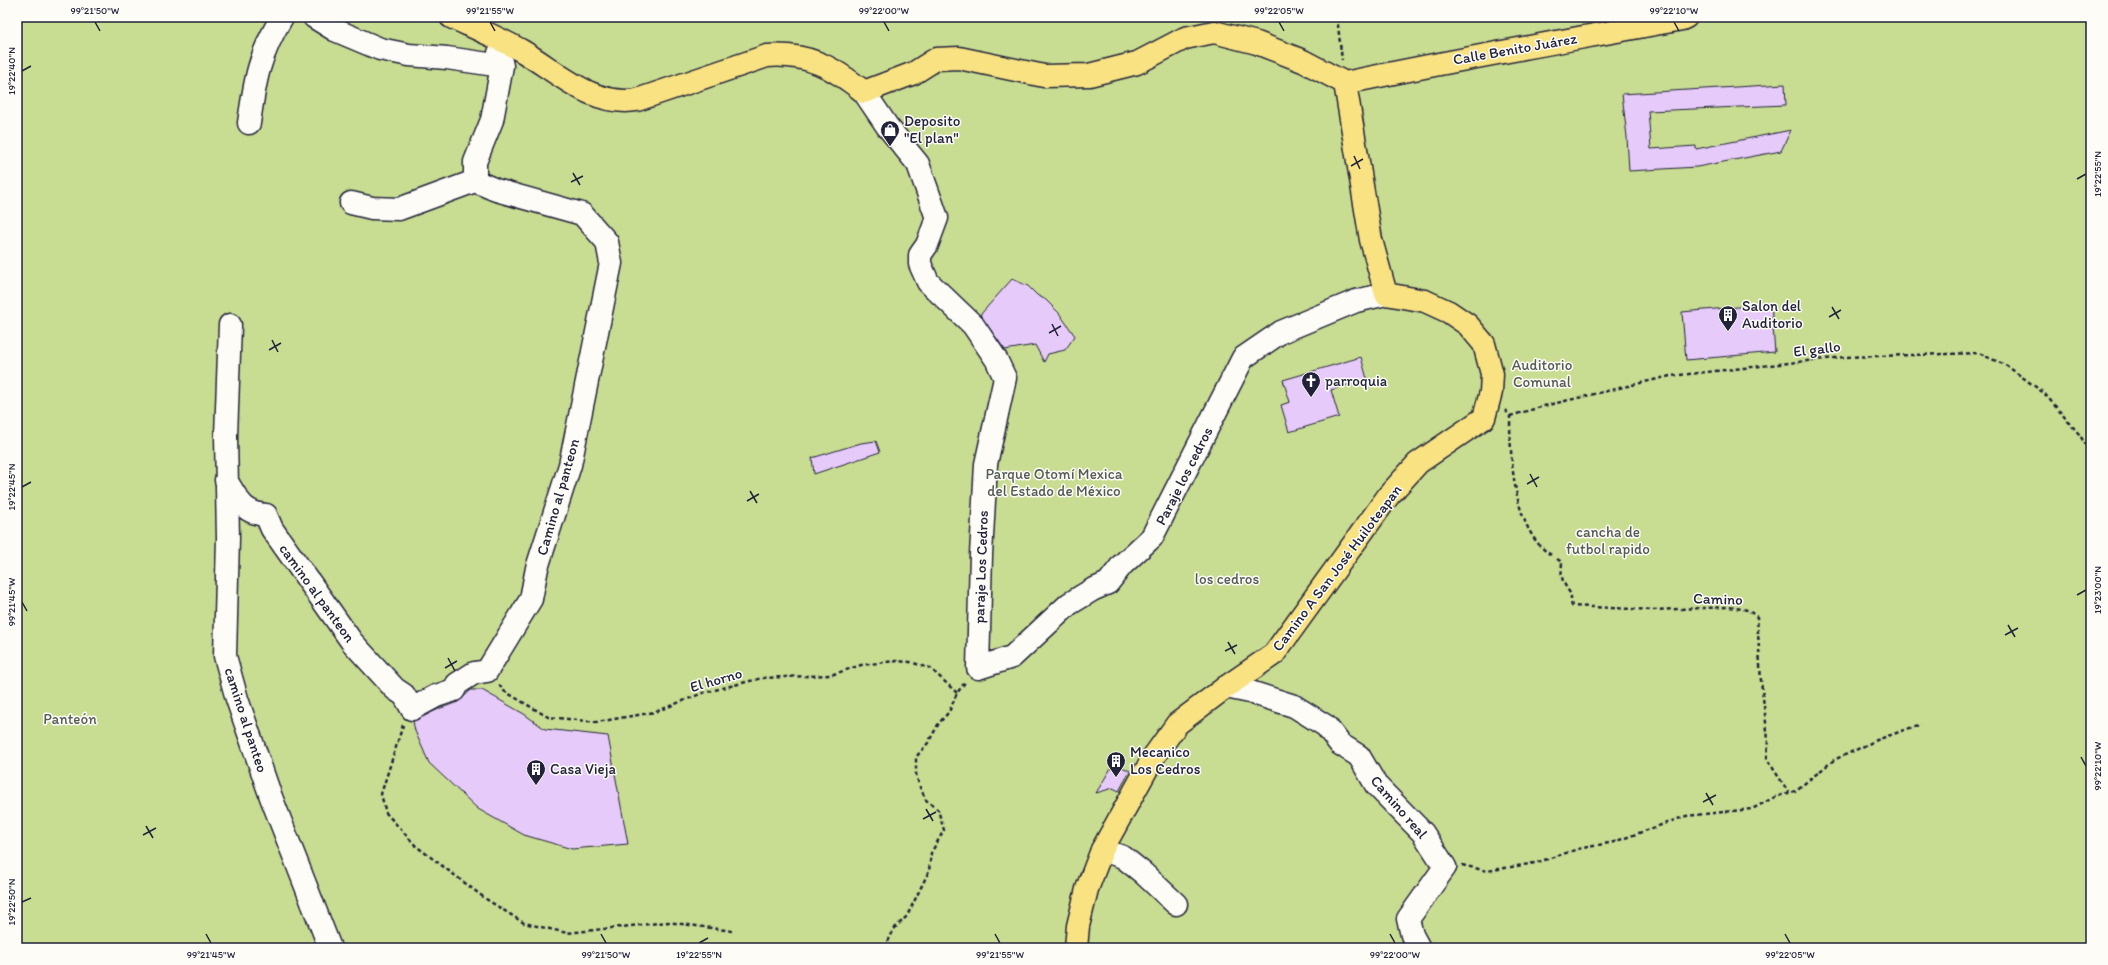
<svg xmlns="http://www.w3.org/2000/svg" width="2108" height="965" font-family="Itim,sans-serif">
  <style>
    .green { fill: #c8dd92; stroke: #758066 }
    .building { fill: #e6caf9; stroke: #22223b }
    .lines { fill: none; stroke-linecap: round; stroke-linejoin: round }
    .minor-casing { stroke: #22223b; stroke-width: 25 }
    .major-casing { stroke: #22223b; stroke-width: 25 }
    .path { stroke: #22223b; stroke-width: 2.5; stroke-dasharray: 4 3; stroke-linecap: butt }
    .minor { stroke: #fdfcf7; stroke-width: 22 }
    .major { stroke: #f8e281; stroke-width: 22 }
    .ticks { fill: none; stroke: #22223b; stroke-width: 1.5 }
    .labels { text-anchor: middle; stroke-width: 3; stroke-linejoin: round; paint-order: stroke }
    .street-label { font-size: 15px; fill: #22223b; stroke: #fdfcf7 }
    .poi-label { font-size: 15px; fill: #22223b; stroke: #fdfcf7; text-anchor: start }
    .park-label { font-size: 15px; fill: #545a55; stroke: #fdfcf7 }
    .neatline { fill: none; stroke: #22223b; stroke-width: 1.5 }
    .ticks-label { font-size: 10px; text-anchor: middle; fill: #22223b }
  </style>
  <rect width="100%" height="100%" fill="#f6edf8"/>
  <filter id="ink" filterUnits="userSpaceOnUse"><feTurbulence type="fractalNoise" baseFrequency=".025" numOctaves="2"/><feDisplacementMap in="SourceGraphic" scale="8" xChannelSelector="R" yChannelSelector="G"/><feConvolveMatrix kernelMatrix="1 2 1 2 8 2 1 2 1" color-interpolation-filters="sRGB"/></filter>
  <g filter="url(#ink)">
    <path class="green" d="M17,17H2091V948H17Z"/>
    <path class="building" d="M1785,84L1786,105L1648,111L1651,149L1696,146V149L1791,130L1781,151L1697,167L1629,171L1627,137L1622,94Z
      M1012,279L1028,286L1037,295L1046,300L1059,313L1075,336L1065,350L1048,354L1044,362L1035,345L1005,350L980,315Z
      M1771,304L1775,352L1686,360L1682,312Z
      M1361,357L1367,379L1331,390L1339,417L1289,432L1281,405L1290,402L1283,380Z
      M876,441L880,452L814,474L812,458L861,443Z
      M471,690H482L524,714L545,729L608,736L628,844L572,849L524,835L478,809L429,763L415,731L413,721L441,708L458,702Z
      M1114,763L1130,771L1119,791L1113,788L1096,793Z"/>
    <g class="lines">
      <g class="minor-casing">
        <path id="minor" d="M314,17L335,30L380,49L409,55L447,58L502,66
          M864,92L887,126L918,164L937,218L927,245L920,255V264L928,282L973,325L996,359L1005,378L986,464L981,555L978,668L1012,657L1069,604L1092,590L1108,583L1122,565L1152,537L1243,358L1281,332L1356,301L1386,294
          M249,123C255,80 259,55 282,17
          M475,181V162L492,120L502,66L499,53
          M351,203L372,208L399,209L475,181
          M230,325L226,436L228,538L225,656L237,699L271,797L330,948
          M226,480C238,499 242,513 266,515L272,529L352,642L395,689L404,695L412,709L436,696L454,690L457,684L474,673L487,671L531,599L537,568L570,465L611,263L607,242L582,214L496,190L475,181
          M1226,687L1250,692L1294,706L1326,726L1340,744L1359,756L1376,785L1423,833L1445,867L1408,919L1412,935L1419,948
          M1102,850L1123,857L1143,873L1176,904"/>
      </g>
      <g class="major-casing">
        <path id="major" d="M451,17C475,28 499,38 522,51C558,72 592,107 637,100L767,56C808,53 833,67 864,92L914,73L936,59L959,58L1044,76L1089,75L1137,63L1185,38L1214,32L1257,43L1303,61L1345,83L1371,240L1386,294L1425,301L1449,312L1468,325L1484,344L1492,374L1491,392L1484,418L1418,463L1389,495L1274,654L1226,687L1177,724L1154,756L1102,850L1087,889L1078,926L1076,948
          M1345,83C1457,59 1570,40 1682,19L1686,17"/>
      </g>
      <path class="path" d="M1337,17L1342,60
        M1505,410L1510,416C1510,457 1513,534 1553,556
        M1510,416L1544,406L1670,376L1844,357L1979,353L2007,366L2044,393L2079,434L2091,453
        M1557,559L1562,562C1561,577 1561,580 1570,593C1572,596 1570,601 1572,606L1652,610L1729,607L1748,610L1757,617L1761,681L1768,739L1767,759L1789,793
        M499,685L504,691L548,717L597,722L655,712L703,693L762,678L831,675L861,665L895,661L910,662L930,668L957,693
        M403,725L381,794L386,813L416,846L486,899L524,923L567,933L668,922L732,931
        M1462,865L1487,871L1535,863L1578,849L1614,842L1686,816L1752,809L1775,797L1795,791L1834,760L1877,740L1921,724
        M885,948L894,929L907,916L929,871L931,853L944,830L938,810L926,800L919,785L916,774V757L928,743L939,723L949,712L957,693L966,681"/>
      <use href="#minor" class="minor"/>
      <use href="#major" class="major"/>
    </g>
  </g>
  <path class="ticks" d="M95,22L100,31M490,22L495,31M884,22L889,31M1279,22L1284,31M1674,22L1679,31M22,71L31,66M1354,156L1360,169M1351,166L1363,159M573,173L580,185M2077,179L2086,174M571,182L583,176M1832,307L1839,319M1829,317L1841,310M1052,324L1058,336M1049,333L1061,326M272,340L278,352M269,350L281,343M1530,474L1537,487M1527,484L1539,477M22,487L31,482M750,491L757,503M747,501L759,494M2077,595L2086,590M22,602L27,611M2008,625L2015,637M2005,635L2018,628M1228,642L1235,654M1225,651L1237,645M448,658L455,671M445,668L457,661M2081,757L2086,766M1706,793L1713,805M1703,802L1716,795M926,809L933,821M923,819L936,812M146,826L153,838M143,835L156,828M22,902L31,898M206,934L211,943M601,934L606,943M995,934L1000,943M1390,934L1395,943M1785,934L1790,943M699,943L708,938"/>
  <defs>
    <g id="shop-pin" transform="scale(1)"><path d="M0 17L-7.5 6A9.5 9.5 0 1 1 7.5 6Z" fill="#22223b" stroke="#fdfcf7"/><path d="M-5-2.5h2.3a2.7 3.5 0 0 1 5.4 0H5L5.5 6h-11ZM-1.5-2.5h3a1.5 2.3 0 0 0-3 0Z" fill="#fff"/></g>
    <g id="building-pin" transform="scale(1)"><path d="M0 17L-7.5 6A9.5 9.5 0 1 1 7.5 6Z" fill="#22223b" stroke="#fdfcf7"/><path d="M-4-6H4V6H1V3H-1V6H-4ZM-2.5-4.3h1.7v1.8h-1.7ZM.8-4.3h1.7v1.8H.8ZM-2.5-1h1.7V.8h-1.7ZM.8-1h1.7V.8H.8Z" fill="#fff"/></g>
    <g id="church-pin" transform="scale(1)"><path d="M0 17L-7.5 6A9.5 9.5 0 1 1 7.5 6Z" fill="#22223b" stroke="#fdfcf7"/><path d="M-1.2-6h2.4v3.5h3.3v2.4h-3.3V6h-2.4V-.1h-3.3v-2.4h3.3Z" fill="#fff"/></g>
  </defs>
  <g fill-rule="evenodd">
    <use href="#shop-pin" x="890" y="130"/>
    <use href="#building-pin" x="1728" y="315"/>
    <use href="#church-pin" x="1311" y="381"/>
    <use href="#building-pin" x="1116" y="761"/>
    <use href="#building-pin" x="536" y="769"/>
  </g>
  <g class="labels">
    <g class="street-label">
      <text transform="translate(1515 49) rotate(-10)" y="5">Calle Benito Juárez</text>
      <text transform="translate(1817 349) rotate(-7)" y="5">El gallo</text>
      <text transform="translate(1184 476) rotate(-63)" y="5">Paraje los cedros</text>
      <text transform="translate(558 497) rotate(-74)" y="5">Camino al panteon</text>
      <text transform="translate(981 567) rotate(-88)" y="5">paraje Los Cedros</text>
      <text transform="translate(1337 568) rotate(-53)" y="5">Camino A San José Huiloteapan</text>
      <text transform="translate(317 593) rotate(54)" y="5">camino al panteon</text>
      <text transform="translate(1718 599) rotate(2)" y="5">Camino</text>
      <text transform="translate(716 680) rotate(-16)" y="5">El horno</text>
      <text transform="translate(246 720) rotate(72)" y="5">camino al panteo</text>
      <text transform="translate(1399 807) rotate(49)" y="5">Camino real</text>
    </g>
    <g class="poi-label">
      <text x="904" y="126">Deposito<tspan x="904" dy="17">"El plan"</tspan></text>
      <text x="1742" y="311">Salon del<tspan x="1742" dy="17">Auditorio</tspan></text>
      <text x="1325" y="386">parroquia</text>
      <text x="1130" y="757">Mecanico<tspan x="1130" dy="17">Los Cedros</tspan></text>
      <text x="550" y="774">Casa Vieja</text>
    </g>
    <g class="park-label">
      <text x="1542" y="370">Auditorio<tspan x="1542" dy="17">Comunal</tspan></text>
      <text x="1054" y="479">Parque Otomí Mexica<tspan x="1054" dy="17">del Estado de México</tspan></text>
      <text x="1608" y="537">cancha de<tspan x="1608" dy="17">futbol rapido</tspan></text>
      <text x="1227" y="584">los cedros</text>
      <text x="70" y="724">Panteón</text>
    </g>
  </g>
  <rect width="2108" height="965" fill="none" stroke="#fdfcf7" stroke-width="44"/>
  <rect x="22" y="22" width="2064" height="921" class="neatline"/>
  <g class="ticks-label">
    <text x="95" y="14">99°21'50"W</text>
    <text x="490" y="14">99°21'55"W</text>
    <text x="884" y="14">99°22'00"W</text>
    <text x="1279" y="14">99°22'05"W</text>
    <text x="1674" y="14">99°22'10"W</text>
    <text transform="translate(11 71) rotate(-90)" y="4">19°22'40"N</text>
    <text transform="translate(2097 174) rotate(-90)" y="4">19°22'55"N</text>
    <text transform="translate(11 487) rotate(-90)" y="4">19°22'45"N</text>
    <text transform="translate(2097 590) rotate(-90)" y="4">19°23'00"N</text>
    <text transform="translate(11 602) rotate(-90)" y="4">99°21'45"W</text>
    <text transform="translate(2097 766) rotate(-90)" y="4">99°22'10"W</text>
    <text transform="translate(11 902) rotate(-90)" y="4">19°22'50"N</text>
    <text x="211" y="958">99°21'45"W</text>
    <text x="606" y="958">99°21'50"W</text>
    <text x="699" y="958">19°22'55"N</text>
    <text x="1000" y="958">99°21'55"W</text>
    <text x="1395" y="958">99°22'00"W</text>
    <text x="1790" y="958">99°22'05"W</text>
  </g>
</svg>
